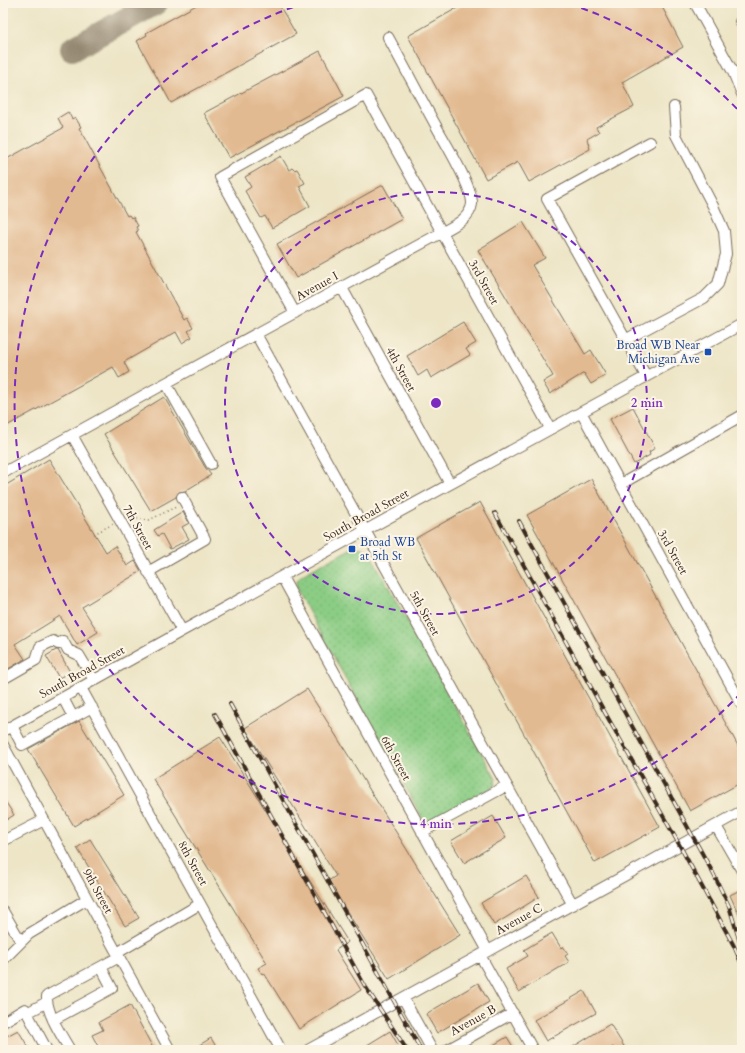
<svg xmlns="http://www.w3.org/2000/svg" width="745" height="1053" font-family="Cardo,serif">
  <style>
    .grass { fill: url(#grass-dots); stroke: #647c52 }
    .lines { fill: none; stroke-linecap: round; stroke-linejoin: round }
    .taxiway { stroke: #948872; stroke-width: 24 }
    .building { fill: #e2ba91 }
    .minor-casing { stroke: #796b59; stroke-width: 12 }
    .path { stroke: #796b59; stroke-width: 1.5; stroke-dasharray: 1 3; stroke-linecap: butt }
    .minor { stroke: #fff; stroke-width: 10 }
    .rail-casing { stroke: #3b2a1e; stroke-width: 4 }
    .rail { stroke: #fcf5e5; stroke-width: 2.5; stroke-dasharray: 8; stroke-linecap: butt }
    .ring { fill: none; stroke: #7b2cbf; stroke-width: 2; stroke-dasharray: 7 5 }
    .transit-dot { fill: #1a4fb4; stroke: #fcf5e5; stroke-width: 1.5 }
    .labels { text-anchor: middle; stroke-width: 4; stroke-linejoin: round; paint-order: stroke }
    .street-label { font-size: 12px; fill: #3b2a1e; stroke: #fcf5e5 }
    .transit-label { font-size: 12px; fill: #164399; stroke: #fcf5e5; text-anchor: end }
    .centre { fill: #7b2cbf; stroke: #fcf5e5; stroke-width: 2 }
    .ring-label { font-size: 12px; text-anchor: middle; font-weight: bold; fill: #7b2cbf; stroke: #fcf5e5; stroke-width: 4; stroke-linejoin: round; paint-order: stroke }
  </style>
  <defs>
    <pattern id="grass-dots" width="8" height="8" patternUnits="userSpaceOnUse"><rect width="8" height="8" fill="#8ccd85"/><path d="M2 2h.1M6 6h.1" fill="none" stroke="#7ab072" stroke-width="1.8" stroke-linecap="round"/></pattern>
  </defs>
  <rect width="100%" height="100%" fill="#fcf5e5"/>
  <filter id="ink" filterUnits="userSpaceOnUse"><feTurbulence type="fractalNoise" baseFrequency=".025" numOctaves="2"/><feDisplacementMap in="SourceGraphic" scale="8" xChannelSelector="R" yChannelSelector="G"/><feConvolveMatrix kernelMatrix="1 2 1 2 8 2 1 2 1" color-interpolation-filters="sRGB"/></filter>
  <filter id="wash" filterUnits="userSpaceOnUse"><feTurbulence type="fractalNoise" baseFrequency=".012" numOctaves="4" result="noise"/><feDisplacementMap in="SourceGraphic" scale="16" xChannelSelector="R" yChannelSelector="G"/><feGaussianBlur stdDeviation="0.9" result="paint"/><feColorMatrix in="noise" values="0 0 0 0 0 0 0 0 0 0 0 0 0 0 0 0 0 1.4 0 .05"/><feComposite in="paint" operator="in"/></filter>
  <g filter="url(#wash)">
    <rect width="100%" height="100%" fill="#ede5c6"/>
    <path class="grass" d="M354,547L363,548L369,552L496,779L494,787L431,822L424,821L298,592C295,585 296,580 302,575Z"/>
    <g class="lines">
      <path class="taxiway" d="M72,49L156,3"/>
    </g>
    <g id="blocks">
      <path class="building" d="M200,3H278L296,34L171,103L137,41L147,35L146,33Z
        M466,3H660L683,47L622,82L634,107L596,127L599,132L587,139L590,149L529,182L518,162L486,179L408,36Z
        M320,51L344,96L229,158L204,113Z
        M68,112L72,119L75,117L81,127L79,128L127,216L129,215L131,218L133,217L138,226L136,227L138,231L136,232L184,320L187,318L193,328L188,331L192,337L182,343L176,332L124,362L129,372L119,378L113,367L3,428V161L63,128L58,118Z
        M281,156L289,170L292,168L294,170L297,169L305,183L299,186L310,206L272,228L265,216L261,218L245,191L251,187L245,177Z
        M383,185L402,219L296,278L277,244Z
        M523,222L545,258L532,265L585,354L591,350L606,375L591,384L584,373L550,394L543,382L553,376L478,250Z
        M463,322L476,343L466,349L470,355L431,378L427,370L418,376L407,356Z
        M164,397L205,467L211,475L185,491L179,492L176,497L151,511L104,434Z
        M633,407L655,448L649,452L650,455L634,464L610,419Z
        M49,459L106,552L115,546L127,566L135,561L141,571L82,607L98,632L77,645L60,616L15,644L25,659L3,672V487Z
        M591,479L742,753V782L690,811L527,515Z
        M480,502L660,827L595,863L416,538Z
        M183,512L189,523L182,527L189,539L170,549L162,534L158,536L154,530Z
        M56,650H58L70,672L59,678L46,656Z
        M307,689L460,935L389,979L328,881L336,876L245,728Z
        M79,721L124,795L74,826L28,749Z
        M220,737L348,942L336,950L361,990L299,1029L264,973L262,974L258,968L267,963L153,779Z
        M3,798L14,815L3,822Z
        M493,816L506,838L464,863L451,841Z
        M90,839L139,918L125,926L77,848Z
        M526,876L539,897L494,925L481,903Z
        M742,889V922L730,895Z
        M552,933L561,948L563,946L568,954L565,956L569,962L519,992L506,969L528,956L524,950Z
        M478,983L489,1002L437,1033L426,1014Z
        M584,991L596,1013L546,1041L534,1020Z
        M130,1005L154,1050H100L92,1035L103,1030L99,1022Z
        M610,1024L625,1048L621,1050H615L613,1047L608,1050H568Z
        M18,1030L30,1050H3V1038Z
        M390,1031L401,1050H359Z
        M507,1037L515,1050H485Z
        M211,1038L218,1050H191Z"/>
    </g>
  </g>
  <g filter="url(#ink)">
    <use href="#blocks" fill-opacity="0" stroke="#796b59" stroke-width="1"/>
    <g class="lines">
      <g class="minor-casing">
        <path id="minor" d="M695,3L733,72L742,94
          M740,22L742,20
          M342,288L450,484
          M295,313L220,177L366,95L550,428
          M256,334L573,905
          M625,340L704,298L718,284L726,254L724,231L713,206L676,135L674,107
          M646,376L547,199L650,142
          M166,383L211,464
          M581,412L742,705
          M72,435L182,631
          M3,473L166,383L441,233C453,226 470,219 472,204C473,187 444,141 435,124C419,95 404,66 388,37
          M621,484L741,416L742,417
          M148,572L205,539L182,497
          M282,577L488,951
          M3,679L36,660L40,647L53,641L58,644L63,641L68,650L79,655L94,680
          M81,688L281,1050
          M63,698L73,717
          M12,726L22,745L92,707
          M3,731L182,631L742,324
          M3,745L170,1050
          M716,826L742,871
          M422,832L506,786
          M3,841L44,820
          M3,911L21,942
          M117,953L200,904
          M480,955L533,1050
          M3,960L29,934L87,899
          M403,998L432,1050
          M27,1013L47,1002
          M53,1020L112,988L101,967
          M3,1022L25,1009L47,1050
          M70,1050C62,1036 46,1013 47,996L119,957
          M308,1050L742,811
          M447,1050L513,1013"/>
      </g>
      <path class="path" d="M129,518L149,520L176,507
        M94,534L113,524"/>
      <use href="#minor" class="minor"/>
      <g class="rail-casing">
        <path id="rail" d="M495,513L599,702L680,846L734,946L742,965
          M519,521L713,873L729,906L742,949
          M230,704L421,1050
          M215,714L365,986L407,1050"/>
      </g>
      <use href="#rail" class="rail"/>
    </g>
  </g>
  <g class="ring">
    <circle cx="436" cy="403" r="211"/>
    <path d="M741 693A421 421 0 1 1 302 4M570 4A421 421 0 0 1 741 113"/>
  </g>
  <g class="transit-dot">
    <rect x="704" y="348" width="8" height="8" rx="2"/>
    <rect x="348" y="545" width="8" height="8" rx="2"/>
  </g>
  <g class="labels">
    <g class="street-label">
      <text transform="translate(484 282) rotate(61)" y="4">3rd Street</text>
      <text transform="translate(317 286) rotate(-29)" y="4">Avenue I</text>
      <text transform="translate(401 369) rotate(61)" y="4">4th Street</text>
      <text transform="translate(366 515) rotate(-29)" y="4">South Broad Street</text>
      <text transform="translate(138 527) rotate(61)" y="4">7th Street</text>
      <text transform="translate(673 552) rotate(61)" y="4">3rd Street</text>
      <text transform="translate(425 613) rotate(61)" y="4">5th Street</text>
      <text transform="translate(82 672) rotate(-29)" y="4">South Broad Street</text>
      <text transform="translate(396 758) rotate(61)" y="4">6th Street</text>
      <text transform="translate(193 863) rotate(61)" y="4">8th Street</text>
      <text transform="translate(98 891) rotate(61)" y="4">9th Street</text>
      <text transform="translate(519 919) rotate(-29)" y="4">Avenue C</text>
      <text transform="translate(473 1020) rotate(-29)" y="4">Avenue B</text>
    </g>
    <g class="transit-label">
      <text x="700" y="349">Broad WB Near<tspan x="700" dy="14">Michigan Ave</tspan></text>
      <text x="360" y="546" text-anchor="start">Broad WB<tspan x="360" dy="14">at 5th St</tspan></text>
    </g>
  </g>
  <circle cx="436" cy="403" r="6" class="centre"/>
  <g class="ring-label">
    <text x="647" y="407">2 min</text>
    <text x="436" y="828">4 min</text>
  </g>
  <rect width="745" height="1053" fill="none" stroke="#fcf5e5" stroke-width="16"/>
</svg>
